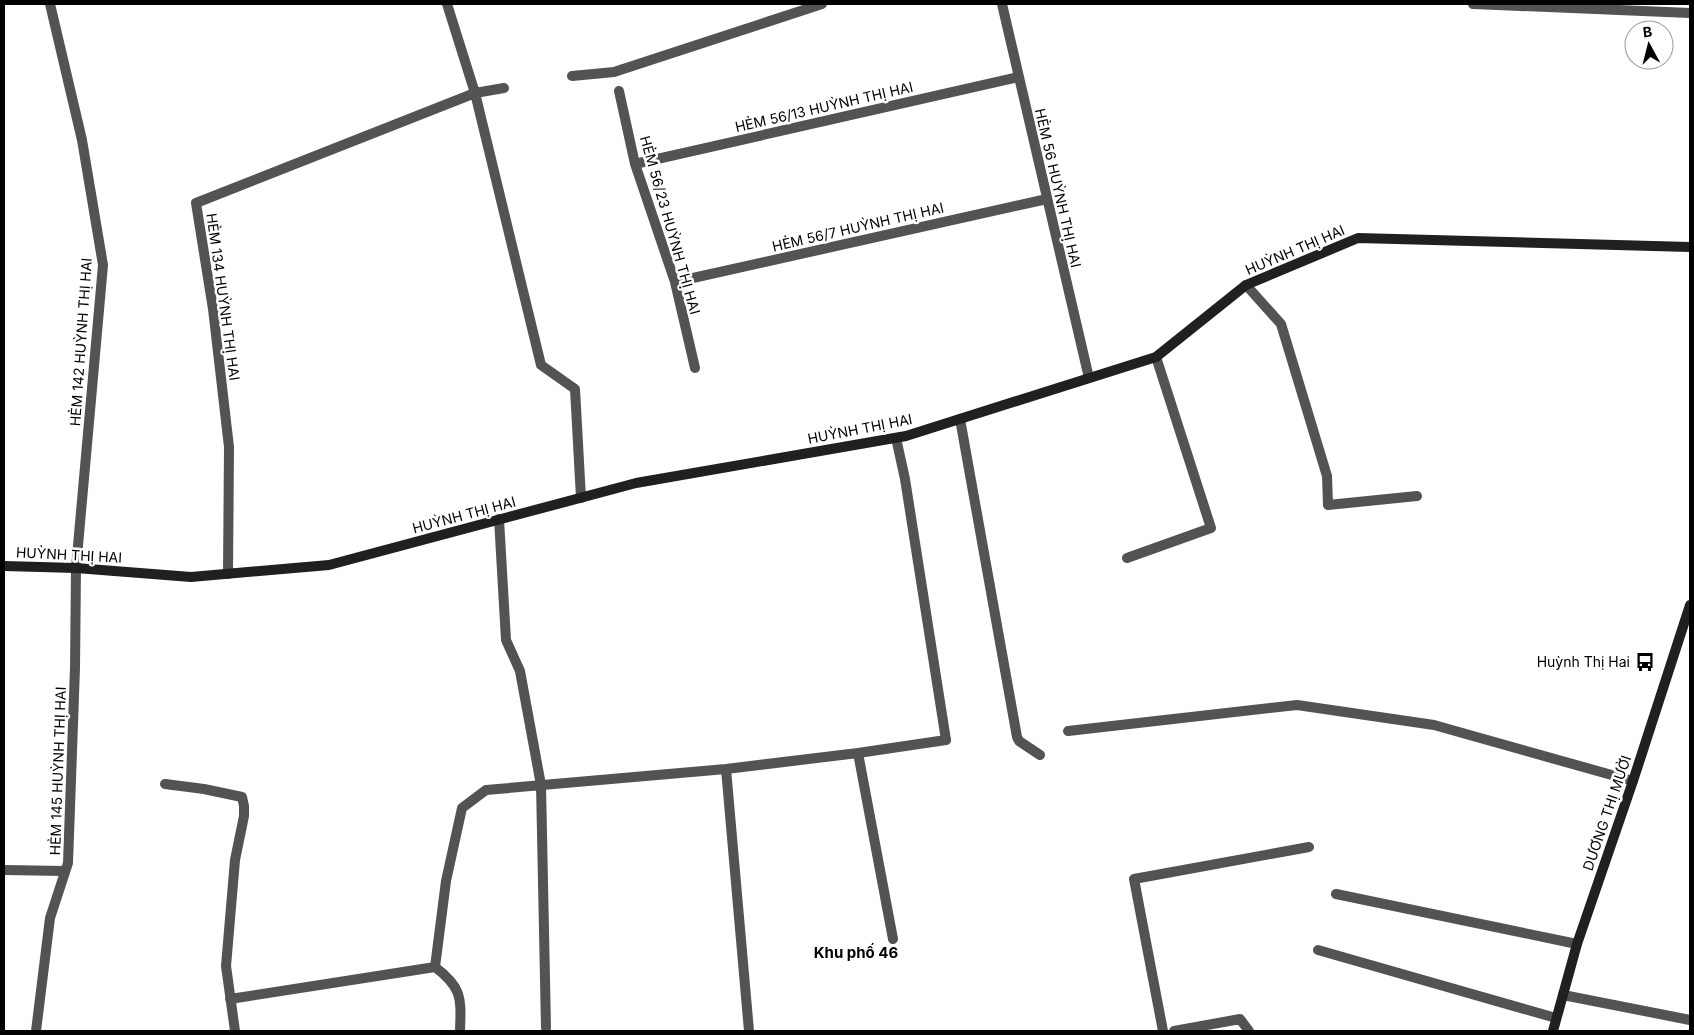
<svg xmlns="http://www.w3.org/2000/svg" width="1694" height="1035" font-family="Inter,sans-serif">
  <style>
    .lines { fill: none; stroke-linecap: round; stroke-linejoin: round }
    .lane { stroke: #535353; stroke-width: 10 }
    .street { stroke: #535353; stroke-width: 10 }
    .secondary { stroke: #202020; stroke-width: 10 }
    .labels { text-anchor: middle; stroke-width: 5; stroke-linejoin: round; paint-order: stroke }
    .street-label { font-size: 14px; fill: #000; stroke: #fff }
    .poi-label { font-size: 14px; fill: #000; stroke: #fff; text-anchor: end }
    .neighbourhood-label { font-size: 15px; font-weight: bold; fill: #000; stroke: #fff }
  </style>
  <rect width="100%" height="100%" fill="#fff"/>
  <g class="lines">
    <path class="lane" d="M447,4L475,93L541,365L575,389L581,498
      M1002,4L1089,378
      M572,76L614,72L822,4
      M619,91L635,164L675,282L695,368
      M635,164L1019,77
      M675,282L1047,199
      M896,438L905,479L946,740
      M228,574L229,447L213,309L196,203L475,93L504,88
      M4,870L65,871"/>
    <path class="street" d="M1473,4L1690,13
      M1246,285L1281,324L1327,476L1328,505L1417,496
      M960,419L1017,737L1019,741L1040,755
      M499,519L506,640L520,671L541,785L546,1028
      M1127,558L1211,528L1156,357
      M1068,731L1297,705L1434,725L1633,781
      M858,753L893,939
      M726,769L749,1031
      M165,784L204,789L242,797L244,806V816L235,860L226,966L235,1031
      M1336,894L1577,944
      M1318,950L1556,1018
      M435,967C463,988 461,999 460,1031
      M1563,995L1690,1020
      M230,999L435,967L446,881L462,808L486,790L726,769L858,753L946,740
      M36,1031L50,918L68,863L75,668L76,568L103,265L82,140L50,4
      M1163,1031L1134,879L1309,847
      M1174,1031L1240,1019L1249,1031"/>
    <path class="secondary" d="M4,566L76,568L191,577L329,565L636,483L906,436L1156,357L1246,285L1358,238L1690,247
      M1553,1031L1577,944L1633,781L1690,605"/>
  </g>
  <defs>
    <g id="bus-bare" transform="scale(1.5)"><path d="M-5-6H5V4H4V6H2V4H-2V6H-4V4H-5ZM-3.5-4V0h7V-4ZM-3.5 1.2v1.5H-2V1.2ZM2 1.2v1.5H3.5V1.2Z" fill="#000" stroke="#fff" stroke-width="2.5" paint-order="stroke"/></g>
  </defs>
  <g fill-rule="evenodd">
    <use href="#bus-bare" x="1645" y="662"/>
  </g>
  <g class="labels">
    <g class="street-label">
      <text transform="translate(824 107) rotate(-13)" y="5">HẺM 56/13 HUỲNH THỊ HAI</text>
      <text transform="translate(1058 188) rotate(77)" y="5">HẺM 56 HUỲNH THỊ HAI</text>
      <text transform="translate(670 225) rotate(74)" y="5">HẺM 56/23 HUỲNH THỊ HAI</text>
      <text transform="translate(858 227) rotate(-13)" y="5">HẺM 56/7 HUỲNH THỊ HAI</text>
      <text transform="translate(1295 250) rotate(-23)" y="5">HUỲNH THỊ HAI</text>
      <text transform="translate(223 297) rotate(82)" y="5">HẺM 134 HUỲNH THỊ HAI</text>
      <text transform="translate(81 342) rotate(-86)" y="5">HẺM 142 HUỲNH THỊ HAI</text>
      <text transform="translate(860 429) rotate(-11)" y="5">HUỲNH THỊ HAI</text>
      <text transform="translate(464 515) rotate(-15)" y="5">HUỲNH THỊ HAI</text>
      <text transform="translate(69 555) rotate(3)" y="5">HUỲNH THỊ HAI</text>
      <text transform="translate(58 771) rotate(-88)" y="5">HẺM 145 HUỲNH THỊ HAI</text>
      <text transform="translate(1607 813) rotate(-71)" y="5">DƯƠNG THỊ MƯỜI</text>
    </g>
    <g class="poi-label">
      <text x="1630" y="667">Huỳnh Thị Hai</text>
    </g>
    <g class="neighbourhood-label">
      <text x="856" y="958">Khu phố 46</text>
    </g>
  </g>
  <rect width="1694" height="1035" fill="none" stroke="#000000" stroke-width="10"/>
  <g transform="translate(1649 45) rotate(353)"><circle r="24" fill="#ffffff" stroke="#999999"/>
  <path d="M0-4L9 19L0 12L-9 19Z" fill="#000000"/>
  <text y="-8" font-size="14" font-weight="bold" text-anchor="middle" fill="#000000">B</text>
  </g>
</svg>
